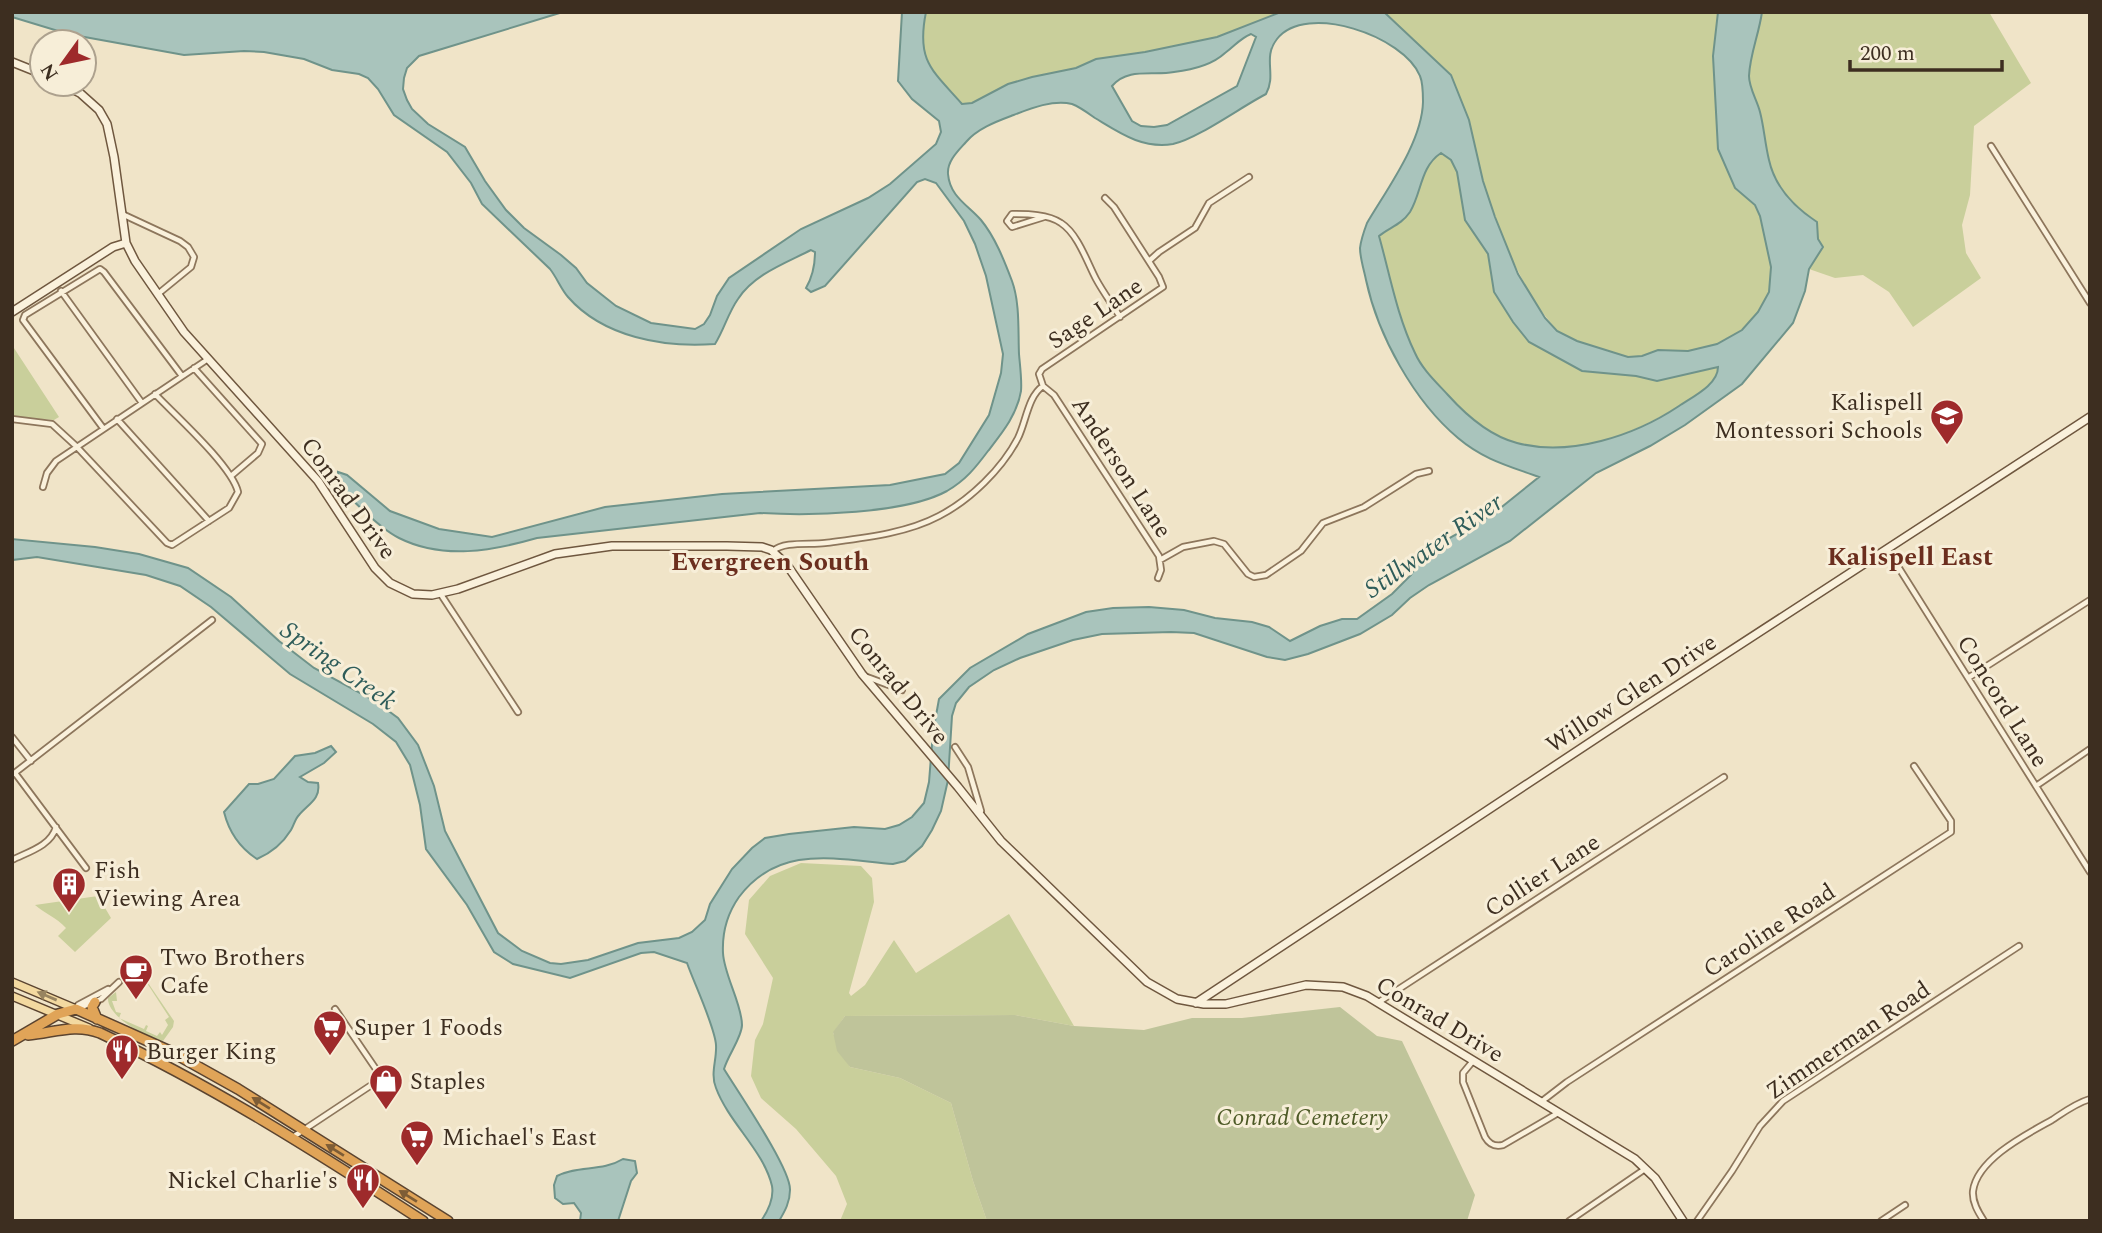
<svg xmlns="http://www.w3.org/2000/svg" width="2102" height="1233" font-family="Spectral,serif">
  <style>
    .green { fill: #c9cf9b }
    .cemetery { fill: #bfc49a }
    .water { fill: #a9c4bc; stroke: #6f938a; stroke-width: 2; fill-rule: evenodd }
    .lines { fill: none; stroke-linecap: round; stroke-linejoin: round }
    .street-casing { stroke: #8d765c; stroke-width: 8 }
    .secondary-casing { stroke: #6f573f; stroke-width: 10 }
    .primary-casing { stroke: #5b4430; stroke-width: 10 }
    .highway-casing { stroke: #5b4430; stroke-width: 12 }
    .street { stroke: #faf1dc; stroke-width: 4.5 }
    .secondary { stroke: #faf1dc; stroke-width: 7 }
    .primary { stroke: #f3d9a0; stroke-width: 7 }
    .highway { stroke: #e0a458; stroke-width: 9 }
    .oneway { fill: #988460 }
    .oneway2 { fill: #7e5d36 }
    .labels { text-anchor: middle; stroke-width: 6; stroke-linejoin: round; paint-order: stroke }
    .street-label { font-size: 24px; fill: #3d2e20; stroke: #f7eed8 }
    .poi-label { font-size: 24px; fill: #3d2e20; stroke: #f7eed8; text-anchor: start }
    .park-label { font-size: 24px; font-style: italic; fill: #4d5a26; stroke: #f7eed8 }
    .water-label { font-size: 26px; font-style: italic; fill: #2f5d5a; stroke: #f7eed8 }
    .neighbourhood-label { font-size: 26px; font-weight: bold; fill: #6b2e1e; stroke: #f7eed8 }
  </style>
  <rect width="100%" height="100%" fill="#f0e4c8"/>
  <path class="green" d="M926,12H1281L1217,37L1145,52L1096,59L1076,68L1032,77L1008,84L972,103L962,104C932,70 916,61 926,12Z
    M1384,12H1718L1713,56L1735,188L1755,205L1760,216L1771,267L1769,292L1758,312L1742,330L1717,344L1688,351L1658,350L1642,356L1628,357L1577,341L1557,331L1532,299L1506,247L1483,181L1469,120L1451,75Z
    M1762,12H1989L2031,83L1974,126L1970,195L1962,225L1966,253L1981,278L1913,327L1889,292L1863,275L1835,278L1809,269L1823,247L1818,239L1817,222C1794,207 1775,187 1769,160C1765,144 1764,127 1760,112C1757,100 1749,88 1749,76C1750,54 1759,34 1762,12Z
    M1441,153L1451,160L1457,172L1465,220L1488,254L1494,292L1547,351L1582,371L1636,376L1657,381L1719,367C1717,387 1681,405 1665,414C1622,439 1566,456 1516,443C1489,436 1466,415 1447,395C1436,382 1422,369 1415,353C1397,315 1390,275 1379,236C1390,227 1402,224 1410,212C1422,191 1420,167 1441,153Z
    M12,345L59,417L54,420L12,417Z
    M801,863L861,866L872,878L874,902L849,993L851,996L865,985L894,940L916,973L1009,914L1074,1026L1015,1015L845,1016L833,1033L850,1067L900,1078L951,1103L973,1181L987,1221H840L847,1204L836,1176L796,1129L761,1098L751,1076L755,1040L763,1024L773,978L745,934L749,900L770,876Z
    M98,896L111,918L75,952L58,936L66,928C56,917 45,914 35,905Z
    M144,977L174,1021L173,1027L163,1041C147,1039 107,1016 108,998L116,992L117,1001H112L116,1012L121,1013L119,1018L144,1029L146,1025L148,1026L146,1031L157,1036L160,1032L162,1035L168,1025L165,1020L169,1017L145,980L141,983L140,978Z"/>
  <path class="cemetery" d="M1340,1007L1377,1036L1402,1041L1475,1195L1467,1221H987L973,1181L951,1103L900,1078L850,1067L837,1051L833,1032L845,1016L1015,1015L1074,1026L1144,1030L1192,1018H1242Z"/>
  <path class="water" d="M12,12H563L419,56L407,68L404,78L403,89L407,100L412,109L428,124L465,147L485,181L506,210L524,228L561,255L576,268L587,283L616,306L651,323L695,329L704,324L710,315L717,296L729,278L801,229L868,198L890,184L936,144L941,132L939,121L912,99L898,81L902,12H926C916,61 932,70 962,104L972,103L1008,84L1032,77L1076,68L1096,59L1145,52L1217,37L1281,12H1384L1451,75L1469,120L1483,181L1495,217L1518,274L1545,318L1557,331L1577,341L1628,357L1642,356L1658,350L1688,351L1717,344L1742,330L1758,312L1769,292L1771,267L1760,216L1755,205L1735,188L1718,149L1713,56L1718,12H1762C1759,34 1750,54 1749,76C1749,88 1757,100 1760,112C1764,127 1765,144 1769,160C1775,187 1794,207 1817,222L1818,239L1823,247L1809,269L1805,291L1793,323L1742,384L1685,425L1650,446L1596,473L1510,541L1429,585L1410,598L1392,615L1360,634L1308,654L1285,660L1267,657L1194,633L1171,632L1102,634L1073,640L1020,658L994,670L969,687L956,703L952,716L948,780L941,811L932,830L922,846L905,861L893,864C835,859 779,844 739,897C727,914 722,932 723,953C724,975 742,1004 742,1025C742,1037 728,1055 724,1069C738,1092 791,1169 790,1190C790,1202 785,1211 779,1221H761C768,1211 774,1198 772,1186C764,1151 729,1123 716,1088C710,1073 717,1060 716,1045C715,1027 694,983 687,963L654,952L641,953L570,978L513,964L494,952L467,905L426,849L420,805L410,765L396,742L373,724L290,674L211,607L180,586L146,575L37,557L12,560V539L95,547L139,554L188,568L231,597L279,641L314,668L375,701L398,718L418,745L434,786L445,831L498,933L522,951L550,963L561,964L588,960L638,943L679,938L692,932L705,920L710,904L732,869L752,848L765,838L789,834L854,827L885,829L899,825L912,817L924,803L929,782L933,732L939,699L970,668L1028,634L1086,612L1113,608L1149,607L1184,610L1215,618L1252,622L1269,627L1290,641L1320,626L1342,619H1357L1392,594L1411,575L1421,557L1435,546L1493,514L1539,477C1509,466 1484,460 1458,438C1414,401 1378,336 1366,280C1364,270 1360,258 1360,248C1361,239 1364,231 1367,223C1387,189 1422,142 1423,102C1423,94 1423,83 1420,76C1404,36 1306,2 1277,39C1262,58 1277,74 1266,94C1241,107 1197,139 1173,144C1142,149 1120,133 1095,118C1088,113 1080,107 1072,104C1053,99 1029,109 1011,116C995,122 977,129 966,142C958,151 947,161 948,174C950,197 968,205 981,220C995,237 1004,260 1012,281C1020,303 1018,331 1019,354C1020,366 1022,380 1021,391C1017,415 1002,433 988,451C976,467 966,480 947,491C905,514 809,516 760,513L537,538C492,551 443,560 399,538C379,528 354,502 338,485V472L347,475L390,511L439,529L492,537L605,507L722,494L890,485L945,474L959,463L989,415L1001,373L1003,354L986,276L975,244L964,221L936,183L925,179L917,182L825,286L811,292L806,288C813,276 815,266 815,252L811,250C786,263 754,274 738,299C728,313 724,330 715,344C664,348 603,337 568,297C561,289 557,278 550,269L482,204L471,183L447,152L394,115L378,89L368,78L359,74L332,70L304,59L264,52L244,51L184,55L68,34L12,17ZM1251,34L1256,37L1237,86L1167,125L1154,127L1141,126L1132,121L1112,86C1128,67 1153,76 1174,72C1191,70 1212,65 1225,53C1235,46 1239,39 1251,34ZM1441,153L1451,160L1457,172L1465,220L1488,254L1494,292L1513,322L1529,342L1582,371L1636,376L1657,381L1718,367C1718,385 1692,397 1679,406C1634,436 1570,457 1517,443C1490,436 1466,415 1448,395C1436,382 1422,369 1415,353C1397,316 1390,275 1379,236C1390,227 1401,225 1410,212C1422,192 1420,167 1441,153Z
    M331,746L336,752L324,763L300,777L308,782L318,783C321,799 308,804 299,815C295,819 294,825 291,830C283,843 271,853 257,859C240,848 229,832 224,812L249,784H258L274,779L295,756L315,753Z
    M623,1159L635,1161L637,1173L631,1181L618,1221H580L581,1213L574,1203L563,1204L555,1198L554,1185L557,1176C578,1165 602,1172 623,1159Z"/>
  <g class="lines">
    <g class="street-casing">
      <path id="street" d="M1991,146L2090,303
        M122,214L180,241L188,247L194,257L191,267L158,294
        M1044,217L1012,227L1007,221L1012,214C1027,214 1048,214 1061,223C1078,234 1087,262 1096,279C1103,292 1112,304 1120,317
        M1149,261L1159,252L1195,228L1209,203L1249,177
        M61,291L142,403
        M194,368L262,444L258,453L231,476
        M1043,386L1039,374L1042,369L1163,287L1159,277L1114,207L1105,198
        M12,419L52,424L76,446L167,543L172,545L229,508L238,492C232,466 175,415 155,394
        M117,419L209,521
        M103,428L23,320L25,315L100,269L104,272L182,376
        M43,487L47,473L56,461L208,359
        M1887,549L2090,872
        M773,551C784,541 810,545 825,543C862,538 905,534 939,516C970,500 1002,469 1018,438C1026,422 1028,396 1043,386L1054,395L1159,556L1161,570L1158,578
        M1160,560L1183,547L1214,541L1224,544L1248,574L1254,577L1266,575L1301,551L1323,523L1364,507L1416,474L1429,471
        M440,593L518,712
        M867,677L902,690
        M1968,678L2090,600
        M12,737L31,761
        M955,747L968,767L981,811
        M15,773L86,868
        M12,775L212,620
        M2036,786L2090,749
        M12,860C28,852 51,846 56,827
        M1379,1002L1724,777
        M77,1008L78,1005L108,989
        M77,1009L101,999L119,982
        M1473,1061L1463,1073V1082L1485,1137C1489,1144 1495,1147 1503,1145L1558,1113
        M1541,1102L1567,1082L1951,832V821L1914,766
        M293,1137L382,1078L335,1009
        M1569,1221L1645,1169
        M1697,1221L1732,1171L1760,1126L1783,1101L2019,946
        M1881,1221L1905,1205
        M1984,1221C1978,1212 1972,1202 1973,1191C1977,1159 2027,1134 2052,1120C2064,1112 2076,1103 2090,1099"/>
    </g>
    <g class="secondary-casing">
      <path id="secondary" d="M12,62L42,74
        M62,84L80,93L99,110L107,124L114,157L126,243L135,261L184,332L318,481L375,568L390,583L413,594L432,595L458,589L555,554L612,546H727L762,547L771,550L787,565L862,674L958,787L1001,841L1147,982L1177,999L1204,1004H1226L1306,985L1343,987L1367,996L1635,1159L1655,1178L1683,1221
        M12,312L113,247L126,243
        M1196,1003L1624,720L2090,417"/>
    </g>
    <g class="primary-casing">
      <path id="primary" d="M12,982L76,1009
        M12,996L89,1028"/>
    </g>
    <g class="highway-casing">
      <path id="highway" d="M95,1002L92,1007L97,1019
        M28,1035C53,1033 75,1023 100,1033C213,1086 318,1153 423,1221
        M12,1041L58,1014L76,1009L170,1051L238,1089L448,1221"/>
    </g>
    <use href="#street" class="street"/>
    <use href="#secondary" class="secondary"/>
    <use href="#primary" class="primary"/>
    <use href="#highway" class="highway"/>
  </g>
  <defs><path id="oneway-solid" d="M-6-.8H1V-3.2L6.5 0L1 3.2V.8H-6Z" transform="scale(1.75)"/></defs>
  <use class="oneway" href="#oneway-solid" transform="translate(47 996) rotate(-157)"/>
  <g class="oneway2">
    <use href="#oneway-solid" transform="translate(261 1103) rotate(-148)"/>
    <use href="#oneway-solid" transform="translate(335 1150) rotate(-148)"/>
    <use href="#oneway-solid" transform="translate(408 1196) rotate(-148)"/>
  </g>
  <defs>
    <g id="school-pin" transform="scale(1.75)"><path d="M0 17L-7.5 6A9.5 9.5 0 1 1 7.5 6Z" fill="#9e2a2b" stroke="#f7eed8"/><path d="M0-5L7-2L0 1L-7-2ZM-4 1L0 2.5L4 1V4Q0 6-4 4Z" fill="#fff"/></g>
    <g id="building-pin" transform="scale(1.75)"><path d="M0 17L-7.5 6A9.5 9.5 0 1 1 7.5 6Z" fill="#9e2a2b" stroke="#f7eed8"/><path d="M-4-6H4V6H1V3H-1V6H-4ZM-2.5-4.3h1.7v1.8h-1.7ZM.8-4.3h1.7v1.8H.8ZM-2.5-1h1.7V.8h-1.7ZM.8-1h1.7V.8H.8Z" fill="#fff"/></g>
    <g id="cafe-pin" transform="scale(1.75)"><path d="M0 17L-7.5 6A9.5 9.5 0 1 1 7.5 6Z" fill="#9e2a2b" stroke="#f7eed8"/><path d="M-5.5-4.5H6V0H3Q3 3.5 0 3.5H-2.5Q-5.5 3.5-5.5 0ZM3-3.2v2h1.7v-2ZM-6 4.5H4V6H-6Z" fill="#fff"/></g>
    <g id="supermarket-pin" transform="scale(1.75)"><path d="M0 17L-7.5 6A9.5 9.5 0 1 1 7.5 6Z" fill="#9e2a2b" stroke="#f7eed8"/><path d="M-6-5.5h2.5l.6 2H6L4.5 2H-2.5L-4.4-4H-6ZM-1.5 3.2a1.3 1.3 0 1 0 .1 0ZM3 3.2a1.3 1.3 0 1 0 .1 0Z" fill="#fff"/></g>
    <g id="restaurant-pin" transform="scale(1.75)"><path d="M0 17L-7.5 6A9.5 9.5 0 1 1 7.5 6Z" fill="#9e2a2b" stroke="#f7eed8"/><path d="M-5-6h1v4h1v-4h1v4h1v-4h1v5L-1.5 .5V6h-2V.5L-5-1ZM5-6V6H3V1.5H1.5Q1.5-4 5-6Z" fill="#fff"/></g>
    <g id="shop-pin" transform="scale(1.75)"><path d="M0 17L-7.5 6A9.5 9.5 0 1 1 7.5 6Z" fill="#9e2a2b" stroke="#f7eed8"/><path d="M-5-2.5h2.3a2.7 3.5 0 0 1 5.4 0H5L5.5 6h-11ZM-1.5-2.5h3a1.5 2.3 0 0 0-3 0Z" fill="#fff"/></g>
  </defs>
  <g fill-rule="evenodd">
    <use href="#school-pin" x="1947" y="416"/>
    <use href="#building-pin" x="69" y="884"/>
    <use href="#cafe-pin" x="136" y="971"/>
    <use href="#supermarket-pin" x="330" y="1027"/>
    <use href="#restaurant-pin" x="122" y="1051"/>
    <use href="#shop-pin" x="386" y="1081"/>
    <use href="#supermarket-pin" x="417" y="1137"/>
    <use href="#restaurant-pin" x="363" y="1180"/>
  </g>
  <g class="labels">
    <g class="street-label">
      <text transform="translate(1095 313) rotate(-34)" y="8">Sage Lane</text>
      <text transform="translate(1122 467) rotate(57)" y="8">Anderson Lane</text>
      <text transform="translate(349 498) rotate(54)" y="8">Conrad Drive</text>
      <text transform="translate(899 685) rotate(51)" y="8">Conrad Drive</text>
      <text transform="translate(1631 693) rotate(-33)" y="8">Willow Glen Drive</text>
      <text transform="translate(2003 701) rotate(58)" y="8">Concord Lane</text>
      <text transform="translate(1542 875) rotate(-33)" y="8">Collier Lane</text>
      <text transform="translate(1769 930) rotate(-33)" y="8">Caroline Road</text>
      <text transform="translate(1440 1019) rotate(31)" y="8">Conrad Drive</text>
      <text transform="translate(1848 1040) rotate(-34)" y="8">Zimmerman Road</text>
    </g>
    <g class="poi-label">
      <text x="1923" y="410" text-anchor="end">Kalispell<tspan x="1923" dy="28">Montessori Schools</tspan></text>
      <text x="94" y="878">Fish<tspan x="94" dy="28">Viewing Area</tspan></text>
      <text x="160" y="965">Two Brothers<tspan x="160" dy="28">Cafe</tspan></text>
      <text x="354" y="1035">Super 1 Foods</text>
      <text x="146" y="1059">Burger King</text>
      <text x="410" y="1089">Staples</text>
      <text x="442" y="1145">Michael's East</text>
      <text x="338" y="1188" text-anchor="end">Nickel Charlie's</text>
    </g>
    <g class="park-label">
      <text x="1302" y="1125">Conrad Cemetery</text>
    </g>
    <g class="water-label">
      <text transform="translate(1433 545) rotate(-35)" y="9">Stillwater River</text>
      <text transform="translate(339 665) rotate(35)" y="9">Spring Creek</text>
    </g>
    <g class="neighbourhood-label">
      <text x="1910" y="565">Kalispell East</text>
      <text x="770" y="570">Evergreen South</text>
    </g>
  </g>
  <rect width="2102" height="1233" fill="none" stroke="#3d2e20" stroke-width="28"/>
  <g transform="translate(63 63) rotate(237)"><circle r="33" fill="#f7eed8" stroke="#ada18e" stroke-width="2"/>
  <path d="M0-5L12 26L0 18L-12 26Z" fill="#9e2a2b"/>
  <text y="-10" font-size="19" font-weight="bold" text-anchor="middle" fill="#3d2e20">N</text>
  </g>
  <path d="M1850 60v10h152v-10" fill="none" stroke="#3d2e20" stroke-width="3.5"/>
  <text x="1860" y="60" font-size="21" fill="#3d2e20" stroke="#f7eed8" stroke-width="5" paint-order="stroke">200 m</text>
</svg>
